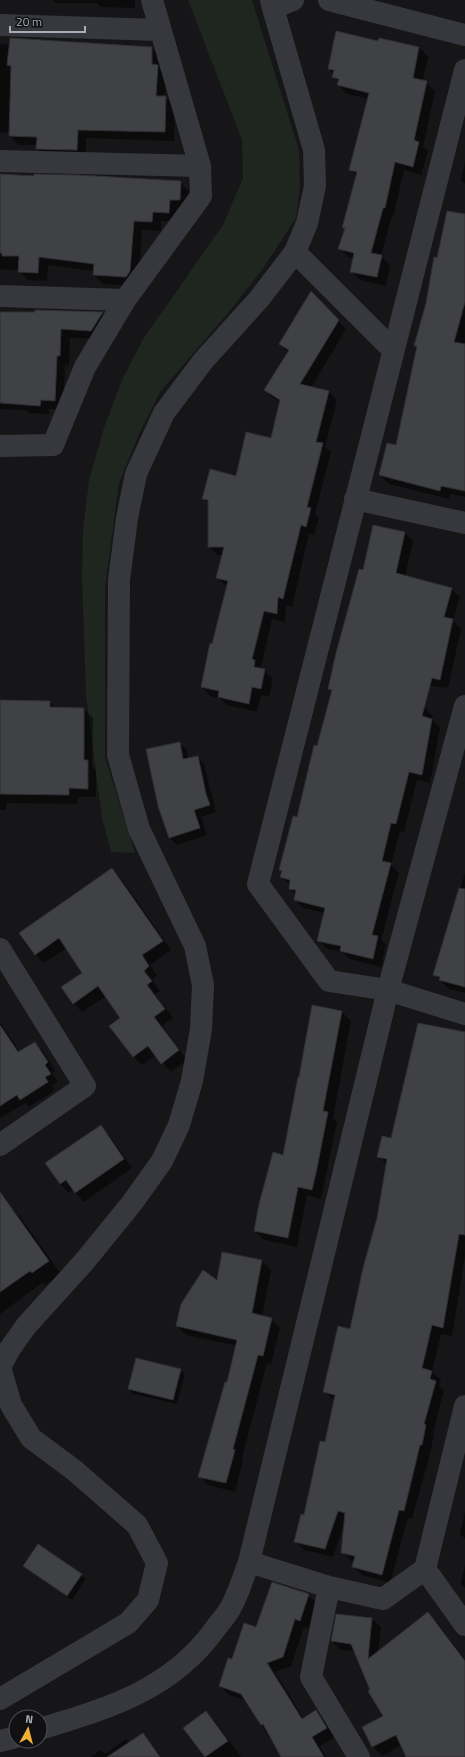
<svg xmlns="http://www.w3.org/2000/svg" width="465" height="1757" font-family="'Titillium Web',sans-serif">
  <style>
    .green { fill: #1e261f }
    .shadow { fill: #0007 }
    .building { fill: #404145; stroke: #303034 }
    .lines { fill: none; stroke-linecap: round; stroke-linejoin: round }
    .minor { stroke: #37383d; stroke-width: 22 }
    .tertiary { stroke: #37383d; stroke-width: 22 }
  </style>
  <rect width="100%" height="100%" fill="#161618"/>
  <path class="green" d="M188,0H252L299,150L300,186L296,218L264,267L229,312L160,392L139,434L119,483L105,588V757L135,853L111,852L102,818L86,695L82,577L83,530L89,480L104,428L122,380L143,339L223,225L243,178L242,140Z"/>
  <path class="shadow" d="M0,0H135V8L101,7L97,3H56L53,0Z
    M379,42L419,48L428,56L423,81L426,82L435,91L423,147L428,151L421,175L404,170L393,217L392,216L381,256L390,265L386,286L360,280L351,271L354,259L348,257L339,248L345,229L344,227L357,176L351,170L369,99L347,94L339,85V82L329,68Z
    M0,44L152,48L161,57L160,69L167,76L165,97L175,106L174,141L86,138V159L46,158L37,149V145H19L10,136V133L0,132Z
    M465,161V184L461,180Z
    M0,176L180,182L189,191L188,209L178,208V221H161V231L142,230L139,281L135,286L103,284L94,275V271L48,265L47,281L28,280L19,271L0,269Z
    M465,215V497L450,494L449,499L389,484L380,475L397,446L417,347L416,345L438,259Z
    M320,301L346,329L311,388L329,392L337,400L325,447L331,452L315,514L319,517L314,535L309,533L292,607L286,605L285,622L272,619L261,667L273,679L269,697L261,695L257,712L227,705L220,698L210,696L202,687L227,587L217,578L223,555H217L209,546V504L203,498L237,477L272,439L281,402L273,398L265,390L288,352L280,344Z
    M0,313H102L111,322L100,339L70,338L69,365L65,364L63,409H49V414L29,413L27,410L0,409Z
    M405,533L413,541L405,576L451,589L460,597L453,621L461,629L448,688L372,678L424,707L433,716L432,719L440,728L430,783L417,780L404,832L400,831L391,865L399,873L381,940L386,945L381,967L349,959L343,952L327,949L319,941L325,913L303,908L295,899L296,895L290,888V885L282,877L283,873L280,870L298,818L318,747L332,692L329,689L363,571Z
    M0,701L50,702L57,709H84L93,718L92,766L96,770V797H78L77,804L6,803V810H0Z
    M179,743L187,750L188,759L197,757L204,764L216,812L201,817L207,835L177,845L170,838L160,808Z
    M112,870L121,878L171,950L150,965L157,976L152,980L160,991L155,994L173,1018L162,1026L187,1060L171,1072L156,1055L142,1065L134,1057L111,1027L122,1018L106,996L82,1012L73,1003L83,973L67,948L44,963L36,955L20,933Z
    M465,873V993L449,989L434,974Z
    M342,1012L351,1021L333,1118L337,1122L321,1199L307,1195L297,1247L264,1240L255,1231L283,1156Z
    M0,1022L20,1052L35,1043L43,1051L55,1071L52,1073L58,1082L52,1085L55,1090L29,1107L25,1103L1,1118L0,1116Z
    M465,1033V1257L452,1336L441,1334L432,1372L441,1380L439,1386L444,1390L433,1433L434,1434L430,1454L412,1519L408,1518L390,1583L362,1575L353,1567L354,1562L351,1561L342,1552L344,1525L333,1557L304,1550L295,1541L304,1516L326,1444L335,1401L325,1392L351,1331L377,1218L387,1165L378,1156Z
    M100,1126L109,1135L132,1168L84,1202L73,1190L69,1193L60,1184Z
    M9,1206L22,1219L61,1274L45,1285L42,1283L0,1314V1213Z
    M262,1261L271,1270L262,1317L271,1319L280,1328L271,1364L267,1363L242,1458L243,1460L235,1492L208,1485L200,1476L228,1384L237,1346L186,1335L177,1326L217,1281Z
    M180,1370L185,1374L177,1404L133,1394L129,1389Z
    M465,1511V1539L460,1534Z
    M465,1565V1588L461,1584Z
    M24,1566L81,1575L86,1579L72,1600Z
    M308,1595L317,1604L308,1629L304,1627L291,1666L275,1672L304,1719L316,1712L324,1720L335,1737L320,1746L326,1757H281L247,1701L229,1695L220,1686L233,1661L257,1628Z
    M428,1613L437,1622L465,1660V1757H407L402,1745L382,1756L373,1747L363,1727L384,1716L355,1651L341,1650L332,1641L337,1615L372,1619L381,1627L378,1652Z
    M206,1712L215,1721L241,1757H205L185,1728Z
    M142,1734L151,1743L161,1757H91L101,1750L105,1754L126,1739L130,1742Z"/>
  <path class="building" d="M336,31L378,41L379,38L419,47L413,78L427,81L414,140L419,142L413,167L395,162L385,208H383L371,253L382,255L377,277L350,272L354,253L338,249L345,228H342L357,172L349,170L369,93L337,85L339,79L332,77L334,70L328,69Z
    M10,38L152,47V64L158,65V66L156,96H166L165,132L78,130L77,150L36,149L37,137L9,136L11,66L7,65Z
    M0,174L34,176V174L78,175L181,181L180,200H170L169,213L153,212L152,222L134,221L130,271L126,277L93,275L94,264L39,257L38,273L18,272L19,256H2V253H0Z
    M447,211L465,214V302L454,342L465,344V491L441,486L440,491L379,475L387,443L396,445L417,346H414L426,303L434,257L437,258Z
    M311,291L339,320L300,384L329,391L316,442L323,443L307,507L311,508L306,527L301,525L283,599L278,597L277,614L264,611L252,659L255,660L254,667L265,669L261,689L252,687L249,704L218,697L219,691L201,687L210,643L212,644L228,581L216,578L224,547H208V500L202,499L210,469L236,476L246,432L271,438L280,400L264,390L289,350L279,344Z
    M35,310L103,312L91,331L61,329L60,356H57L55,401L41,400L40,406L0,403V312H35Z
    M373,525L405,532L396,573L452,588L444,617L453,619L440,680L432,678L422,716L432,719L422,775L409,772L396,824L391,823L382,861L391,863L372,935L378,936L373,959L340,951L341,946L317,941L325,908L294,900L296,890L289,889L290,880L280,877L282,871L279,870L293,816L297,817L314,745L317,746L332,690L328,689L336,653L359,569L363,570Z
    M0,700L50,701V707L84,708V760H88V789L69,788V795L0,794Z
    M180,742L183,759L198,756L206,794L210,805L194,810L200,828L169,838L158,806L146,749Z
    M112,868L163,941L142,955L149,966L144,971L152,981L147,985L165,1009L154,1017L179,1050L161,1064L148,1046L133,1057L109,1026L120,1018L98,986L73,1004L61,987L82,973L59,938L35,955L19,933Z
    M459,888L465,889V987L439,980L440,977L433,975Z
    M312,1005L342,1011L323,1111L328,1112L316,1173L312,1190L298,1187L288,1238L254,1231L259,1204L273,1152L283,1155L298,1077H299Z
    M418,1023L465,1032V1235L459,1234L443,1328L432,1325L422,1368L432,1371L430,1379L436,1381L424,1424L426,1425L422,1445H420L404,1511L399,1510L382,1575L352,1567L355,1556L341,1553L345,1513L338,1511L325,1549L294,1542L301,1514L304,1515L320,1441L325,1442L335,1395L323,1392L338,1326L350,1329L363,1268L377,1218L387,1159L377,1157L382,1136L391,1138Z
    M0,1025L18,1052L35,1042L48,1062L45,1065L51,1074L45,1077L48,1082L20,1100L17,1095L0,1106Z
    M101,1125L124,1159L75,1193L66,1180L60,1184L45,1163Z
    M0,1192L49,1261L32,1273L30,1271L0,1292Z
    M222,1252L262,1260L252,1313L272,1318L263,1356L258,1355L233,1449L235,1450L226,1483L198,1477L225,1382H227L237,1340L176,1326L181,1304L203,1270L217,1280Z
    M136,1358L181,1369L173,1400L128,1389Z
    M38,1544L82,1574L67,1596L23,1566Z
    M272,1582L309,1594L300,1621L295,1619L283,1657L267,1663L302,1719L316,1710L327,1728L312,1737L324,1757H281L263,1724L261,1725L241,1694L219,1686L228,1658L232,1659L244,1623L256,1627Z
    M428,1612L465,1661V1757H406L396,1735L372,1747L362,1727L383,1716L368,1691L370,1690L351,1644L331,1641L336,1614L372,1618L368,1659Z
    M206,1711L228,1741L205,1757L183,1728Z
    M143,1733L160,1757H107Z"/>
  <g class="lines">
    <path class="minor" d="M271,0L273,8L293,0
      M0,25L160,30
      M465,70L258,884L329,981L388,990L465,1014
      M0,161L200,166
      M295,252L393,350
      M0,296L125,300
      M0,446L53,445L85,367L125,300L201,196L200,166L152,0
      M355,499L465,523
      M0,949L85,1086L0,1145
      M249,1562L329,1587L383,1599L425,1569L465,1406
      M425,1569L465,1625
      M329,1587L311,1677L359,1757
      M0,1699L128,1623L148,1600L157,1563L137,1525L74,1470L31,1438L11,1405L0,1367L9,1350L26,1326L84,1262L132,1203L162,1161L179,1125L192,1081L201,1029L203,985L195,946L139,829L118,755L119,580L127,518L136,474L164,413L203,361L259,299L295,252L307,223L315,186L314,150L273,8"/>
    <path class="tertiary" d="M329,0L465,35
      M40,1729C109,1708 171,1690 215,1629C220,1622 227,1615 231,1607C239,1593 243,1577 249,1562L388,990L465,706
      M0,1741L16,1737"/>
  </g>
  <g transform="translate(28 1729) rotate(7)"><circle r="19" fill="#111113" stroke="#4d4f55"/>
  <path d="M0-3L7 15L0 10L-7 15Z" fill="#f2b134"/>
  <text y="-6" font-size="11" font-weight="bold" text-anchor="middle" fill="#a8adb8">N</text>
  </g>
  <path d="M10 26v6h75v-6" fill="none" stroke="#a8adb8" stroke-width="2"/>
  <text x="16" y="26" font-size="12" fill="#a8adb8" stroke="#111113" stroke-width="3" paint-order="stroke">20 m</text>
</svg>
